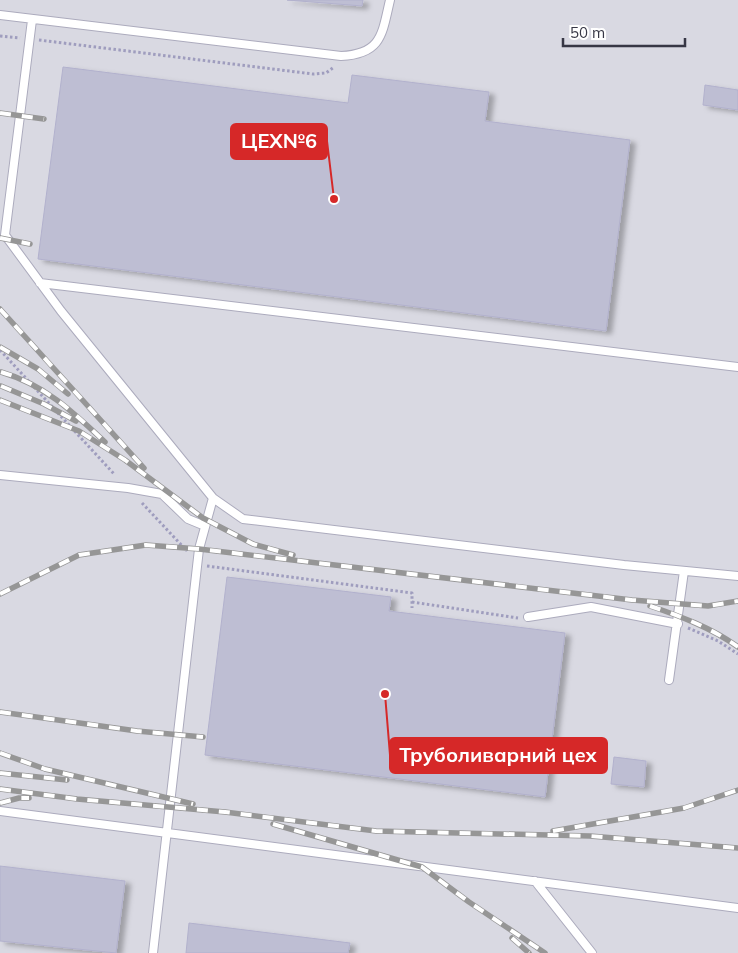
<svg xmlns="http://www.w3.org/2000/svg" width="738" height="953" font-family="Mulish,sans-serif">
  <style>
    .industrial { fill: #d9d9e2 }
    .building { fill: #bebed3; stroke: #b2b1cd; filter: url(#shadow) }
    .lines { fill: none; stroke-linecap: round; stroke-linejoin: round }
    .lane-casing { stroke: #acabbd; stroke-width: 10 }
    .path { stroke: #9f9dbe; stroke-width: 3; stroke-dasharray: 2.5 2.5; stroke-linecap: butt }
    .lane { stroke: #fff; stroke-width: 8 }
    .rail-casing { stroke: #969696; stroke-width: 5.5 }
    .rail { stroke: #fff; stroke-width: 4; stroke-dasharray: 11; stroke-linecap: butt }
    .leader { fill: none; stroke: #d62828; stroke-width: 2 }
    .callout-dot { fill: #d62828; stroke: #fff; stroke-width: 2 }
    .callout { fill: #d62828; stroke: #d62828; stroke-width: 2 }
    .callout-label { font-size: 20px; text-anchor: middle; font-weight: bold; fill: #fff }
  </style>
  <defs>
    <filter id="shadow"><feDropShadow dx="5.5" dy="3" stdDeviation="2.5" flood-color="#0004"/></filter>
  </defs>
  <rect width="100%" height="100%" fill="#e8e7f2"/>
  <path class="industrial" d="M0,0H738V953H0Z"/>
  <path class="building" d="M287,0H363L362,6Z
    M63,67L348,103L352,75L489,92L485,121L630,140L606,331L38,259Z
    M705,85L738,90V110L703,105Z
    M227,577L391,597L389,611L565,633L545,797L205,755Z
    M614,757L646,761L644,787L611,784Z
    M0,866L125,881L116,953L0,941Z
    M189,923L350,943L348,953H186Z"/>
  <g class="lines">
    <g class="lane-casing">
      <path id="lane" d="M0,15L341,56C382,54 382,34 390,0
        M32,20L5,235L61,311L213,498L243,519L624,565L738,576
        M40,283L738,367
        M0,475L128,488L162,494L188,519L205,526
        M528,617L591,607L678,624
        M669,680L684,571
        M0,811L738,908
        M535,881L592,953
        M153,953L199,549L213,498"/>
    </g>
    <path class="path" d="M0,36L20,38
      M39,40L313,74L326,73L334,67
      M0,350L115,475
      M142,503L187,551
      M207,566L412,593V608
      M412,602L518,618
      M688,628L718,641L738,654"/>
    <use href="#lane" class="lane"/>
    <g class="rail-casing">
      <path id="rail" d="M0,113L44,119
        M0,238L30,244
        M0,309L144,468
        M0,347L38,369L68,394
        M1,372C45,385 72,411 105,442
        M1,386L44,404L76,421
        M0,400L79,431L125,460L203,518L253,544L293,555
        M0,594L79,555L146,545L199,549L632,600L708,606L738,601
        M650,606C680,616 712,628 738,647
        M0,712L137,731L203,737
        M0,753L45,769L193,804
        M0,773L67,780
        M0,789L77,799L225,812L376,831L590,836L738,848
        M0,803L19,798H29
        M273,824L422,867L469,902L545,953
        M553,831L684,808L738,790
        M512,938L529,953"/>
    </g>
    <use href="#rail" class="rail"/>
  </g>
  <path class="leader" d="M334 199L327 141M385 694L390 755"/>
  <g class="callout-dot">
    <circle cx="334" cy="199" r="5"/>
    <circle cx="385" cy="694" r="5"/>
  </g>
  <g class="callout">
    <rect x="231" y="124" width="96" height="35" rx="5"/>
    <rect x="390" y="738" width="217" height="35" rx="5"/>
  </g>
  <g class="callout-label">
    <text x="279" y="148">ЦЕХ№6</text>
    <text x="498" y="762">Труболиварний цех</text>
  </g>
  <path d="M563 38v8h122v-8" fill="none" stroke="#373745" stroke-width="2.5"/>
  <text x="570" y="38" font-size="15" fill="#373745" stroke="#ffffff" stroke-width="4" paint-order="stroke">50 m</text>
</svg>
